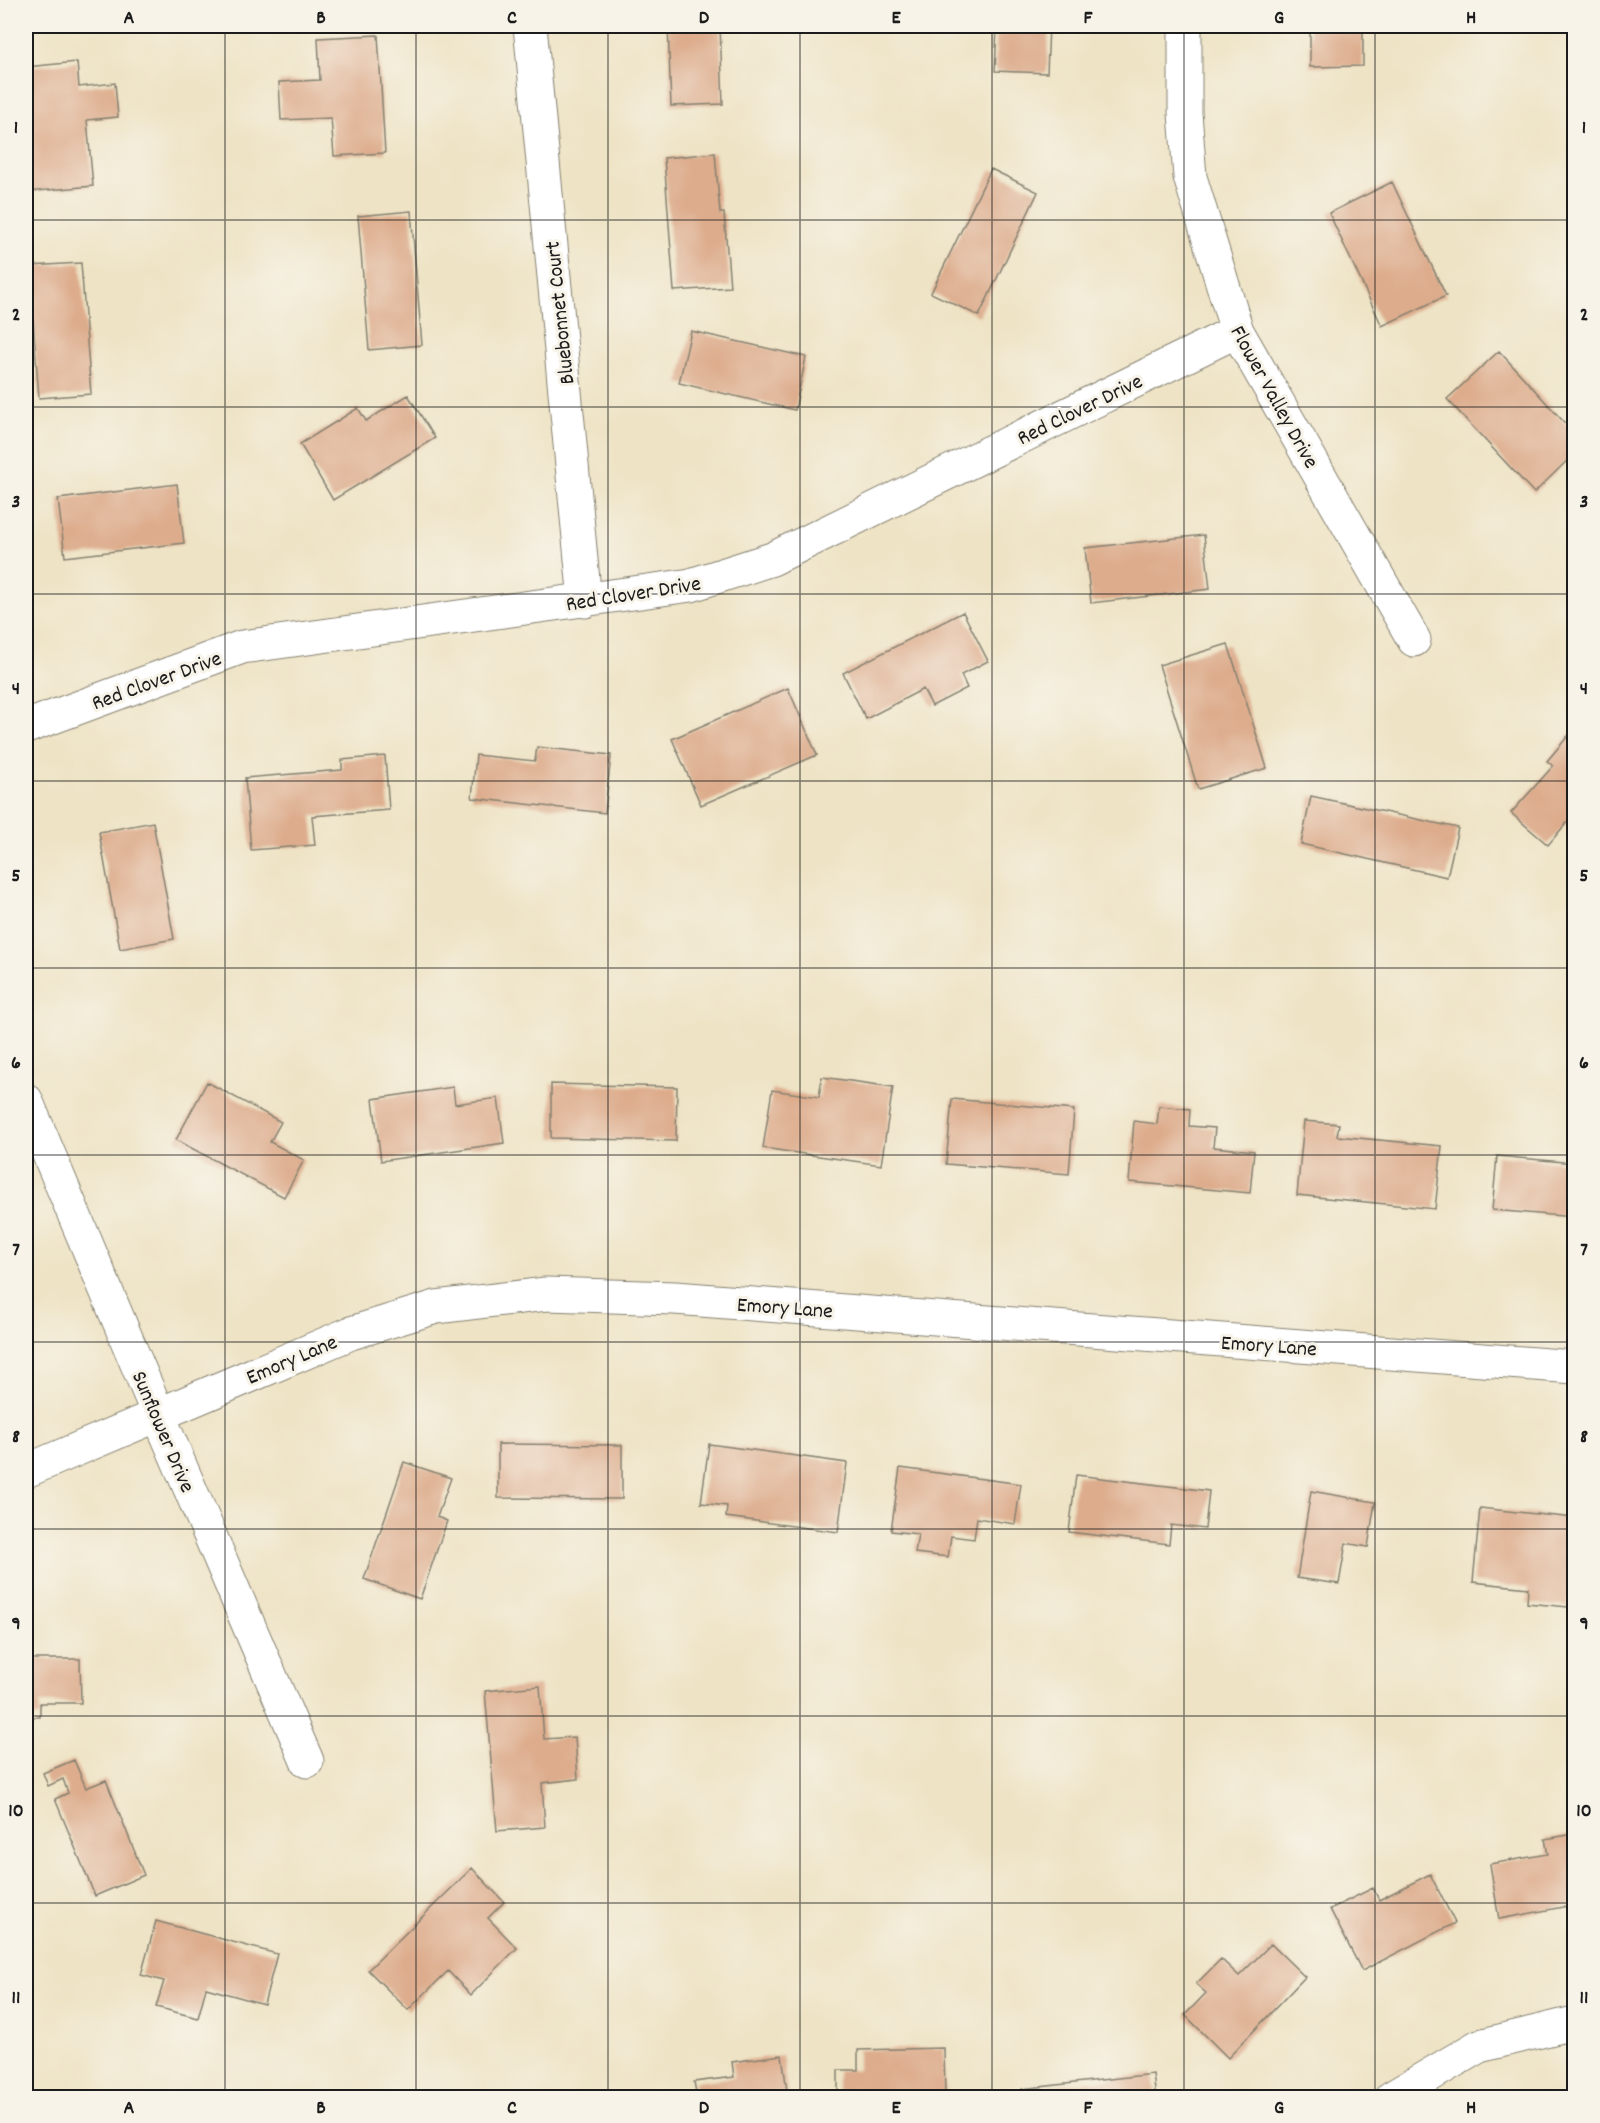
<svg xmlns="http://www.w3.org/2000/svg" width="1600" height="2123" font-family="Dekko,sans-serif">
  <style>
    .building { fill: #ddac8c }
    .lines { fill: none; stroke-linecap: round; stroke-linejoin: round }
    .minor-casing { stroke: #858070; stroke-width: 35 }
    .minor { stroke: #fff; stroke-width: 33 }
    .grid { fill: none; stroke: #1c1c1c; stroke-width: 1.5; stroke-opacity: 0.55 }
    .labels { text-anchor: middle; stroke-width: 6; stroke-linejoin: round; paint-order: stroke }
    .street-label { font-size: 22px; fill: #1c1c1c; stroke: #f7f3e8 }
    .neatline { fill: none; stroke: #1c1c1c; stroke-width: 2 }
    .grid-label { font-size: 20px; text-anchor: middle; font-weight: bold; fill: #1c1c1c }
  </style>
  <rect width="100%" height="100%" fill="#f7f3e8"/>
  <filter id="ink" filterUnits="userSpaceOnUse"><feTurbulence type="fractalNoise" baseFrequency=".0167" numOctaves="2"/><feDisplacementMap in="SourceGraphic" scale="12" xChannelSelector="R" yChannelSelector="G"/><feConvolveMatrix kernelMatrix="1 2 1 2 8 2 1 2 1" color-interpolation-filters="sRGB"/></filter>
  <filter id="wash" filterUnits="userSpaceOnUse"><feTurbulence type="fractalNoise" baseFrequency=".008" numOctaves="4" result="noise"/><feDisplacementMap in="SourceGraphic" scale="24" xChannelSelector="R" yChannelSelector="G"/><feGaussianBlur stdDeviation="1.35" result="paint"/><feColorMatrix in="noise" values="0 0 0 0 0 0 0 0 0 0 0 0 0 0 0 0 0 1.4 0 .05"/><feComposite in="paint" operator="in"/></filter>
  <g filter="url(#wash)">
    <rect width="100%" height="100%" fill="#eee3c5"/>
    <g id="blocks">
      <path class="building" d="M668,26H720L723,104L671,106Z
        M997,26H1049L1047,73L995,71Z
        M1310,26H1363V66L1310,67Z
        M378,35L385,153L334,156L331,118L281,120L279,82L320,80L318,38Z
        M77,62L79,87L115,83L118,117L87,120L93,186L26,192V67Z
        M715,153L720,213H724L730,287L674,291L664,158Z
        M991,169L1038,192L979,316L931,293Z
        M1392,182L1446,296L1382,326L1329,213Z
        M411,211L422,345L369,350L358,216Z
        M81,263L91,394L39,398L29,266Z
        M691,331L806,357L795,410L679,383Z
        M1499,351L1574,433V454L1534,493L1447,399Z
        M408,395L435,438L333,500L300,444L358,408L366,421Z
        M177,484L184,543L65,557L58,499Z
        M1204,535L1210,589L1091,603L1085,548Z
        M963,612L988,661L961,675L967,688L932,706L923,689L866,719L843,673Z
        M1228,644L1267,768L1198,789L1159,665Z
        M788,688L817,755L701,805L672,739Z
        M1574,729V814L1548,845L1511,813L1553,766L1547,761Z
        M537,747L611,755L605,813L472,798L476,755L535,761Z
        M385,756L389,810L312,816L315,845L251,850L245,778L342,770V760Z
        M1311,796L1458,828L1447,877L1301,844Z
        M153,822L174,939L120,949L99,832Z
        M822,1077L893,1087L881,1165L763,1148L772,1090L819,1097Z
        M207,1082L281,1122L270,1142L304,1160L284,1197L176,1140Z
        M551,1084L677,1087L676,1141L551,1138Z
        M453,1087L455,1104L498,1098L504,1143L381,1161L373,1099Z
        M952,1099L1074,1110L1069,1174L946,1164Z
        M1159,1106L1190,1109L1189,1126L1215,1128L1213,1147L1254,1151L1250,1193L1129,1182L1134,1121L1157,1124Z
        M1304,1121L1339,1124L1337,1136L1442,1146L1435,1209L1297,1195Z
        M1497,1156L1574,1163V1217L1492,1210Z
        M498,1444L622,1445V1499L498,1498Z
        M709,1444L847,1463L838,1532L726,1517L727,1506L701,1503Z
        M404,1462L451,1478L437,1517L447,1521L420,1599L364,1579Z
        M900,1468L1021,1484L1015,1524L977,1518L974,1539L951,1536L948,1557L915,1553L918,1534L891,1531Z
        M1076,1475L1209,1491L1205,1529L1171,1525L1169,1544L1069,1532Z
        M1311,1491L1375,1502L1368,1547L1346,1543L1339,1584L1297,1578Z
        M1480,1508L1574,1518V1562H1573L1568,1607L1527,1603L1528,1588L1473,1582Z
        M26,1659H80L81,1703H40V1717H26Z
        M540,1686L544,1739L575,1737L578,1779L542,1783L545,1827L497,1831L485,1691Z
        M74,1760L86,1788L106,1780L144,1875L95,1896L55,1799L68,1793L63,1779L48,1786L43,1773Z
        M1574,1834V1905L1499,1919L1490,1864L1548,1854L1545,1839Z
        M472,1868L504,1902L488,1918L517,1948L471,1995L448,1971L408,2010L368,1970Z
        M1430,1874L1455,1923L1362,1971L1330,1909L1373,1888L1379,1900Z
        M156,1921L277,1954L264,2004L206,1988L198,2018L156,2007L164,1981L141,1975Z
        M1271,1944L1305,1977L1228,2058L1185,2015L1206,1993L1196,1984L1221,1959L1239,1976Z
        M944,2048L945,2098H838V2070H858V2050Z
        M782,2055L788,2098H697L694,2082L734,2077L732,2062Z
        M1153,2074L1156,2098H1023L1022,2089Z"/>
    </g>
  </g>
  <g filter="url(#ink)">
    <use href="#blocks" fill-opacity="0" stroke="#858070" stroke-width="1.5"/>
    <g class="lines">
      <g class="minor-casing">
        <path id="minor" d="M530,26L585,601
          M1185,26V113L1190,177L1237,331L1414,640
          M26,727L242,647L691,585L772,559L1237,331
          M26,1100L158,1414L307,1761
          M26,1471L351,1333L436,1307L546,1294L675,1298L1574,1367
          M1391,2098L1479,2046L1574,2023"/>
      </g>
      <use href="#minor" class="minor"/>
    </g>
  </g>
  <path class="grid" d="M225,26V2098M416,26V2098M608,26V2098M800,26V2098M992,26V2098M1184,26V2098M1375,26V2098M26,220H1574M26,407H1574M26,594H1574M26,781H1574M26,968H1574M26,1155H1574M26,1342H1574M26,1529H1574M26,1716H1574M26,1903H1574"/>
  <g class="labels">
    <g class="street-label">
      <text transform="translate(558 313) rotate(-96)" y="8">Bluebonnet Court</text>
      <text transform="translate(1276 396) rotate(61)" y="8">Flower Valley Drive</text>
      <text transform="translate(1079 408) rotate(-26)" y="8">Red Clover Drive</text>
      <text transform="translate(633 592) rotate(-9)" y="8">Red Clover Drive</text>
      <text transform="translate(156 679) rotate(-20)" y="8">Red Clover Drive</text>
      <text transform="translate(785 1306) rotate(4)" y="8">Emory Lane</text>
      <text transform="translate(1269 1344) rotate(4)" y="8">Emory Lane</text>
      <text transform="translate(291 1358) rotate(-23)" y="8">Emory Lane</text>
      <text transform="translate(165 1431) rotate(67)" y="8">Sunflower Drive</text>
    </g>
  </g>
  <rect width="1600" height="2123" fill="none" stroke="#f7f3e8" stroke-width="66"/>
  <rect x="33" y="33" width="1534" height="2057" class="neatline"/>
  <g class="grid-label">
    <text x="129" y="23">A</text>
    <text x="321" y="23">B</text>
    <text x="512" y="23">C</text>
    <text x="704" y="23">D</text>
    <text x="896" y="23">E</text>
    <text x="1088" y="23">F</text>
    <text x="1279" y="23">G</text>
    <text x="1471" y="23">H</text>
    <text x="16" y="133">1</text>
    <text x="1584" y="133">1</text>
    <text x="16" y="320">2</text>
    <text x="1584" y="320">2</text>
    <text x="16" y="507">3</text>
    <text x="1584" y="507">3</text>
    <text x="16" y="694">4</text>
    <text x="1584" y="694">4</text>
    <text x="16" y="881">5</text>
    <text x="1584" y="881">5</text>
    <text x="16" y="1068">6</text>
    <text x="1584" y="1068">6</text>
    <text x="16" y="1255">7</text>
    <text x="1584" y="1255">7</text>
    <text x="16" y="1442">8</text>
    <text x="1584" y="1442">8</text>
    <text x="16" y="1629">9</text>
    <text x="1584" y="1629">9</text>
    <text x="16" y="1816">10</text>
    <text x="1584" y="1816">10</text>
    <text x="16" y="2003">11</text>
    <text x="1584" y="2003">11</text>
    <text x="129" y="2113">A</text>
    <text x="321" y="2113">B</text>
    <text x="512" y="2113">C</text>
    <text x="704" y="2113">D</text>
    <text x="896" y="2113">E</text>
    <text x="1088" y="2113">F</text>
    <text x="1279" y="2113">G</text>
    <text x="1471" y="2113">H</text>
  </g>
</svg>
